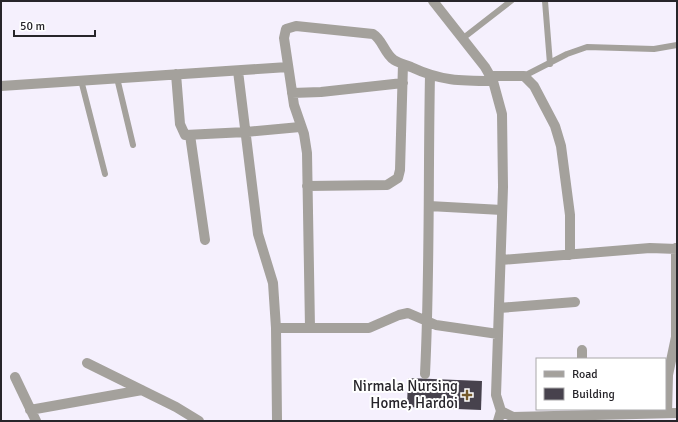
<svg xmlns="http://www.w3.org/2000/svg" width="678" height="422" font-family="Signika,sans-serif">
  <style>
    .building { fill: #47424d }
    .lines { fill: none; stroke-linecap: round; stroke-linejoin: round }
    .service { stroke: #a4a19c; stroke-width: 6 }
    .minor { stroke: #a4a19c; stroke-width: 10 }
    .poi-dot { fill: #755b2d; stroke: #fff; stroke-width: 1.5 }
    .labels { text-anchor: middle; stroke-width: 4; stroke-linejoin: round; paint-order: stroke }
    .poi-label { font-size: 15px; fill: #27252a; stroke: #fff; text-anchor: end }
  </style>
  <rect width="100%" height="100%" fill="#f5f0fd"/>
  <path class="building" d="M408,378L482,381L481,410L407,407Z"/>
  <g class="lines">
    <path class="service" d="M545,1L550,64
      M462,39L511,1
      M524,76L567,54L587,47L654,49L677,45
      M117,78L133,145
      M81,80L105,174"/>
    <path class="minor" d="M433,1L485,67L493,81L502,114L503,187L496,395L501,411L513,417L677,413
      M238,71L258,234L273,283L276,328L277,420
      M176,74L180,124L185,135L246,132L300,127
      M490,76H524L534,86L555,126L561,146L570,215V255
      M1,86L288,67
      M292,93L321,92L403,83
      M190,135L205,240
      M307,186L387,185L398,178L400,170L403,64
      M429,206L502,210
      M501,260L650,248L677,249
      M499,308L575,302
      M276,328H369L399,315L408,313L436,325L498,334
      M310,328L307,153L304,134L294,105L284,38L286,29L296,26L373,34C383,40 384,53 394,60C399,63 406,65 411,67C441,81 460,81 493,81
      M582,350V359
      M87,363L176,407L199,421
      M425,374C430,274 428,175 430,75
      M15,377L36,421
      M30,410L142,390
      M667,413L668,375L676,337V248
      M498,421L501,411"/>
  </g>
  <path class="poi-dot" d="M465 389h4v4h4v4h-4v4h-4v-4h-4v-4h4z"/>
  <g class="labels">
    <g class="poi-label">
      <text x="458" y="391">Nirmala Nursing<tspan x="458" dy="17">Home, Hardoi</tspan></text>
    </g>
  </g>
  <rect width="678" height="422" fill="none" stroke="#27252a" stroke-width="4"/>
  <rect x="536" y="358" width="130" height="52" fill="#ffffff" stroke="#a9a8aa"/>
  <rect x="544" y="371" width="20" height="6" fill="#a4a19c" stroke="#a9a8aa"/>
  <text x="572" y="378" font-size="12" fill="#27252a">Road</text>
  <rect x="544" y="388" width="20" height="12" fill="#47424d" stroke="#a9a8aa"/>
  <text x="572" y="398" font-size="12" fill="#27252a">Building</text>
  <path d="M14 30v6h81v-6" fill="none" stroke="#27252a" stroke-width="2"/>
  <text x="20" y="30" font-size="12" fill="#27252a" stroke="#ffffff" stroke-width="3" paint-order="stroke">50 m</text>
</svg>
